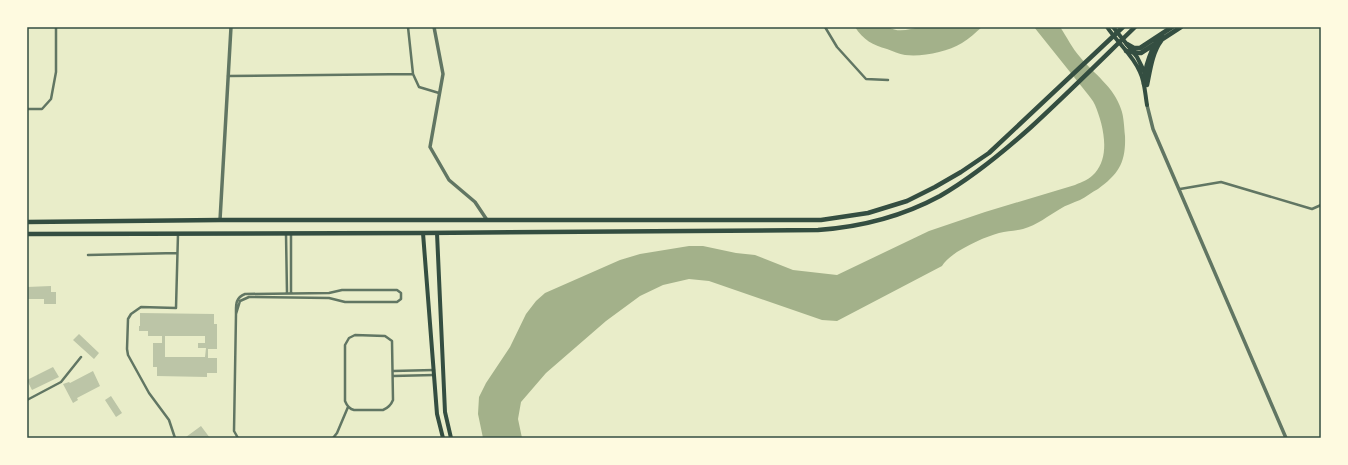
<svg xmlns="http://www.w3.org/2000/svg" width="1348" height="465" font-family="Figtree,sans-serif">
  <style>
    .water { fill: #a3b18a }
    .building { fill: #bcc5a7; fill-rule: evenodd }
    .lines { fill: none; stroke-linecap: round; stroke-linejoin: round }
    .minor { stroke: #617663; stroke-width: 2.5 }
    .tertiary { stroke: #617663; stroke-width: 3.5 }
    .secondary { stroke: #344e41; stroke-width: 4 }
    .primary { stroke: #344e41; stroke-width: 4.5 }
    .neatline { fill: none; stroke: #344e41; stroke-width: 1.5 }
  </style>
  <rect width="100%" height="100%" fill="#e9edc9"/>
  <path class="water" d="M855,27H888C900,34 910,28 922,27C940,25 963,27 982,27C976,32 969,39 962,43C947,52 923,57 905,55C899,54 893,51 887,49C873,45 863,40 855,27Z
    M1034,27H1060C1067,37 1072,48 1080,57C1094,74 1114,87 1121,109C1124,117 1124,127 1125,136C1126,162 1119,174 1098,189C1092,192 1086,197 1080,200C1073,203 1066,205 1060,209C1048,216 1037,225 1023,229C1015,231 1007,231 999,233C984,237 950,252 942,266L837,321L822,320L709,281L689,279L663,285L640,296L606,321L546,373L521,402L518,419L522,438H483L478,414L479,397L486,383L510,347L526,314L536,301L545,293L620,260L640,254L689,246H703L736,253L755,255L793,270L837,275L929,231L985,212L1075,185C1082,182 1090,179 1095,173C1111,155 1103,124 1095,105C1093,100 1089,96 1086,92Z"/>
  <path class="building" d="M51,286V292H56V304H44V299H27V287Z
    M140,313L214,314V324H217V349H208V358H217V373H207V377L157,376V367H153V343H162V336H148V331H139V326H140ZM165,336H205V343H198V348H206L205,357H165Z
    M79,334L99,353L94,359L73,340Z
    M53,367L59,377L32,390L27,380Z
    M93,371L100,386L77,398L78,400L73,403L63,384L69,382L70,383Z
    M111,396L122,413L116,417L105,400Z
    M201,426L210,438H186V437Z"/>
  <g class="lines">
    <path class="minor" d="M825,27L837,47L866,79L888,80
      M413,74L419,87L439,93
      M228,76L413,74L408,27
      M27,109H42L51,99L56,72V27
      M1180,189L1221,182L1312,209L1321,205
      M286,234L287,293
      M291,234V293
      M88,255L177,253
      M342,290H397L401,293V299L397,302H345L329,298L249,297L240,301L236,314C236,305 235,298 245,294L329,293Z
      M236,314L234,431L238,438
      M355,335L385,336L392,341L393,400C391,405 388,408 383,410H354C349,409 347,406 345,401V345L349,338Z
      M393,371L434,370
      M393,376L434,375
      M27,400L61,382L81,357
      M175,438L169,420L149,393L128,355L127,349L128,319L131,314L141,307L176,308L178,234
      M333,438L337,433L348,407"/>
    <path class="tertiary" d="M434,27L443,74L430,147L449,180L475,202L487,220
      M1147,105L1153,129L1286,438
      M220,220L231,27"/>
    <path class="secondary" d="M1107,27C1117,42 1133,55 1140,72C1145,82 1145,94 1147,105
      M1113,27L1137,57L1145,73
      M423,233L437,414L443,438
      M437,233L445,412L451,438"/>
    <path class="primary" d="M1127,44L1134,48H1140L1172,27
      M1126,51L1138,53H1141L1181,27
      M1144,84C1144,69 1152,44 1163,33
      M1147,85C1150,71 1152,53 1161,41
      M27,222L220,220H821L868,213L907,201L935,187L961,172L989,153L1123,27
      M27,234L423,233L818,230C861,227 903,216 940,196C973,177 1002,153 1030,128C1066,95 1100,61 1135,27"/>
  </g>
  <rect width="1348" height="465" fill="none" stroke="#fefae0" stroke-width="56"/>
  <rect x="28" y="28" width="1292" height="409" class="neatline"/>
</svg>
